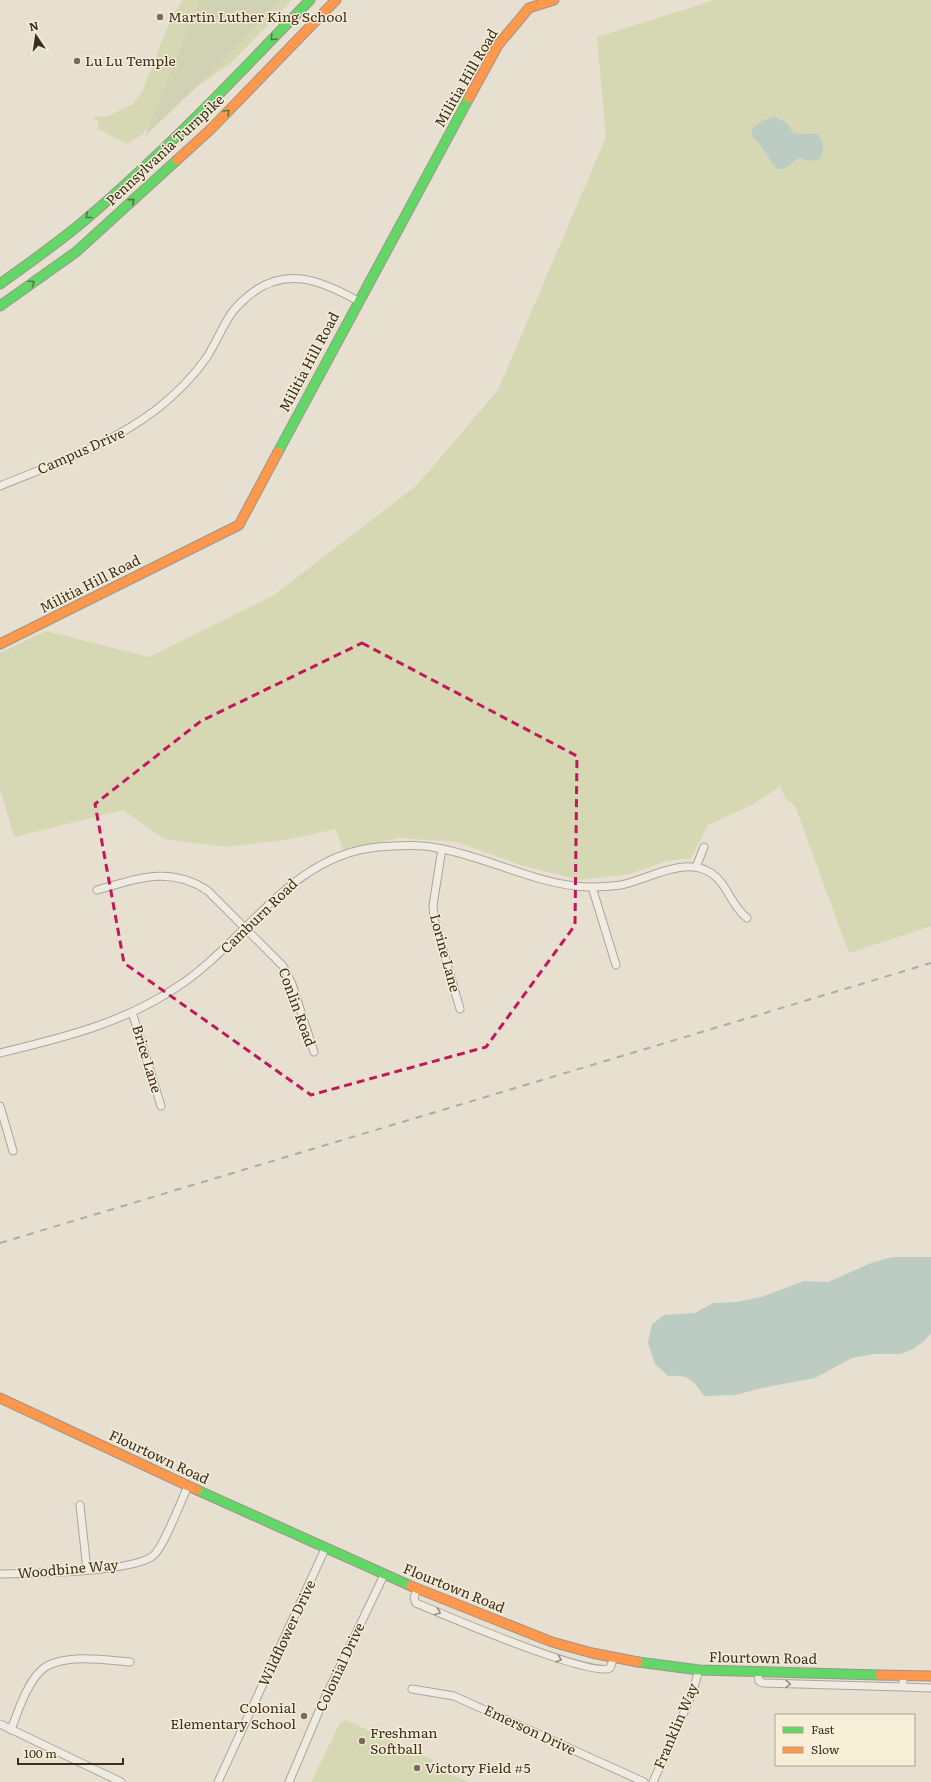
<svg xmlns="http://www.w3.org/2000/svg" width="931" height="1782" font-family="Literata,serif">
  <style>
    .green { fill: #d6d7b3 }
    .cemetery { fill: #d1d1b3 }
    .water { fill: #bcccc2 }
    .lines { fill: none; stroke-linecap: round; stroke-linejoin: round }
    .street-casing { stroke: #ada599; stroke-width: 9 }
    .fast-casing { stroke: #9c958a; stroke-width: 11 }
    .slow-casing { stroke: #9c958a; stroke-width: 11 }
    .street { stroke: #efebe3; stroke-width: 7 }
    .fast { stroke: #63d668; stroke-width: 9 }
    .slow { stroke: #ff974d; stroke-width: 9 }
    .rail { stroke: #afaaa2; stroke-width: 2; stroke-dasharray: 7 7; stroke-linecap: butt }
    .oneway { stroke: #4e7a40 }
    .oneway2 { stroke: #968c82 }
    .marked { fill: none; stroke: #c2185b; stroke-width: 3; stroke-dasharray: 8 5; stroke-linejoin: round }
    .poi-dot { fill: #786c5e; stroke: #f7eed8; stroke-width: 1.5 }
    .labels { text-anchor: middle; stroke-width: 3; stroke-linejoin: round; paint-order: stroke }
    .poi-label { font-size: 14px; fill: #3d2e20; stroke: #f7eed8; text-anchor: start }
    .street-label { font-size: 14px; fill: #3d2e20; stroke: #f7eed8 }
  </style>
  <rect width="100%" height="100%" fill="#e7e0d1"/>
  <path class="green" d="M183,0H292L231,63L199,85L141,135L127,144L98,129V121L93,119L95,117L108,116L133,104L142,92L171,18Z
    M715,0H931V926L849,953L795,806L785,798L780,786L754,804L708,825L691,858L666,861L630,874L579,880L521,865L456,842L399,838L343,850L336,829L285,840L225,847L164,839L123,810L14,837L0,788V653L46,631L149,657L274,595L417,485L498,390L606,137L597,37Z
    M346,1720L433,1760L431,1766L468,1782H311L340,1723Z"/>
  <path class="cemetery" d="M200,0H280L208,76L145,136Z"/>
  <path class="water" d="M776,117L788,124L793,133C801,136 807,132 817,134C825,142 824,149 820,159L810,161L799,158L784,169H778L775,167L758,142L753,138L751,130L763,120Z
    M892,1257H931V1333L924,1341L913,1349L901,1354H874L852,1358L815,1378L762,1388L735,1395L704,1396C692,1379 689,1375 668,1376L655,1364L648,1343L652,1324L664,1315L695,1313L713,1303L736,1302L761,1297L804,1281L828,1282L871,1263Z"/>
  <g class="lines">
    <g class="street-casing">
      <path id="street" d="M0,486C54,464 110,445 157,409C176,394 193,377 207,357C215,344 221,330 229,317C233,310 240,303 247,297C284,265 321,280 358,301
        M442,849L433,905L434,919L460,1009
        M696,867L704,847
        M592,887L616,965
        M97,890C137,879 170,865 208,891L283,966L292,984L314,1052
        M132,1012L161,1106
        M0,1053C62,1038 124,1023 177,987C245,943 290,855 378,847C397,846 417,844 437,848C484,856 527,880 575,886C590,888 606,887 621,885C649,879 684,856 711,873C727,883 731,906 747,918
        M0,1106L13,1151
        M80,1505L87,1570
        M0,1574C30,1573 134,1573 154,1555C164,1546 181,1501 188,1486
        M417,1588L414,1598L416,1603C442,1614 593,1679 610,1668L614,1657
        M758,1672L759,1681L763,1683L903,1687
        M903,1676V1687L931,1688
        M412,1689L454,1696L644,1782
        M0,1724L121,1782
        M11,1730C18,1711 29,1676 47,1666C69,1654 106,1660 130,1662
        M218,1782L325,1549
        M289,1782L322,1704L384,1575
        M653,1782L692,1694L699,1670"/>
    </g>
    <g class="fast-casing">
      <path id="fast" d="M0,284C29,263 58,243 85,220C165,152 237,76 310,0
        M0,306L76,252L177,160
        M278,452L469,98
        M197,1490L411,1586
        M638,1662L699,1670L880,1675"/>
    </g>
    <g class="slow-casing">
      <path id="slow" d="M469,98L498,45L529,8L554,0
        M177,160L211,129L336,0
        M0,644L239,525L278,452
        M0,1398L197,1490
        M411,1586L552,1642L592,1653L638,1662
        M880,1675L931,1676"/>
    </g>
    <use href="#street" class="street"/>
    <use href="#fast" class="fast"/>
    <use href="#slow" class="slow"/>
    <path class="rail" d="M0,1243L931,963"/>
  </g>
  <defs><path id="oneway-chevron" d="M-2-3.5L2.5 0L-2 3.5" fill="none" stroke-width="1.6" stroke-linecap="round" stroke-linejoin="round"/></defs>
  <g class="oneway">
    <use href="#oneway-chevron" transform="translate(273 38) rotate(134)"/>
    <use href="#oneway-chevron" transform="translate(227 112) rotate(-46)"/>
    <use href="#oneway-chevron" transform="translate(132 201) rotate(-42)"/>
    <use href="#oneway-chevron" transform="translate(88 216) rotate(141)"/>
    <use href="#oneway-chevron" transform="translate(32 283) rotate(-35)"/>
  </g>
  <g class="oneway2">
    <use href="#oneway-chevron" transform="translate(438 1612) rotate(22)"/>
    <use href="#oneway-chevron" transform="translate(559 1659) rotate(19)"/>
    <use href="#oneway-chevron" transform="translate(788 1684) rotate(2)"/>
  </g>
  <path class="marked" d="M362,643L577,756L575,925L486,1047L311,1095L124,963L95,804L201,721Z"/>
  <g class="poi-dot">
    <circle cx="160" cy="17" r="4"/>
    <circle cx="77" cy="61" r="4"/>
    <circle cx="304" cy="1716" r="4"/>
    <circle cx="362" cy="1741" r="4"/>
    <circle cx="417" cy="1768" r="4"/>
  </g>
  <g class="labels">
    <g class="poi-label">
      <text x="168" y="22">Martin Luther King School</text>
      <text x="85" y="66">Lu Lu Temple</text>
      <text x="296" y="1713" text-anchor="end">Colonial<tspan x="296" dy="16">Elementary School</tspan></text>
      <text x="370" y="1738">Freshman<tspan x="370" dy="16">Softball</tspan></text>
      <text x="425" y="1773">Victory Field #5</text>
    </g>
    <g class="street-label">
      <text transform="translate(466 78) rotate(-60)" y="5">Militia Hill Road</text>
      <text transform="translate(165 150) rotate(-43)" y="5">Pennsylvania Turnpike</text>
      <text transform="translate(309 362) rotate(-62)" y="5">Militia Hill Road</text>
      <text transform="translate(81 451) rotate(-24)" y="5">Campus Drive</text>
      <text transform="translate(90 584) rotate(-27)" y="5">Militia Hill Road</text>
      <text transform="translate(259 916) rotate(-44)" y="5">Camburn Road</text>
      <text transform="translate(445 953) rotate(75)" y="5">Lorine Lane</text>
      <text transform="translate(297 1007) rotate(70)" y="5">Conlin Road</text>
      <text transform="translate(147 1059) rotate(73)" y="5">Brice Lane</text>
      <text transform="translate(159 1457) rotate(25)" y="5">Flourtown Road</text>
      <text transform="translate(68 1569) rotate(-5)" y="5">Woodbine Way</text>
      <text transform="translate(454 1588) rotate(22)" y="5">Flourtown Road</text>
      <text transform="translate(287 1633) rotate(-65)" y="5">Wildflower Drive</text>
      <text transform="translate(763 1658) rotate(1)" y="5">Flourtown Road</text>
      <text transform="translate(340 1667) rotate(-65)" y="5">Colonial Drive</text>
      <text transform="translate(676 1726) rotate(-67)" y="5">Franklin Way</text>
      <text transform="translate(530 1730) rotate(25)" y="5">Emerson Drive</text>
    </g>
  </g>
  <rect x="775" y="1714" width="140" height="52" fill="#f7eed8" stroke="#ada18e"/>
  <rect x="783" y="1727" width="20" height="6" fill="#63d668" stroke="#ada18e"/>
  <text x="811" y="1734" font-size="12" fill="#3d2e20">Fast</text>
  <rect x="783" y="1747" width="20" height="6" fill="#ff974d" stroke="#ada18e"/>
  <text x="811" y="1754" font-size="12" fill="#3d2e20">Slow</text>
  <g transform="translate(36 36) rotate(347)" stroke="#f7eed8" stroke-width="3" paint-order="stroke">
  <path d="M0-3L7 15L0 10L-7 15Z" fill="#3d2e20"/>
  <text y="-6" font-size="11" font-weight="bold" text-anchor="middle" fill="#3d2e20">N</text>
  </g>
  <path d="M18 1758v6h105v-6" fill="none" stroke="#3d2e20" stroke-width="2"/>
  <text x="24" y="1758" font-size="12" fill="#3d2e20" stroke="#f7eed8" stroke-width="3" paint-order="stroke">100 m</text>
</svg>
